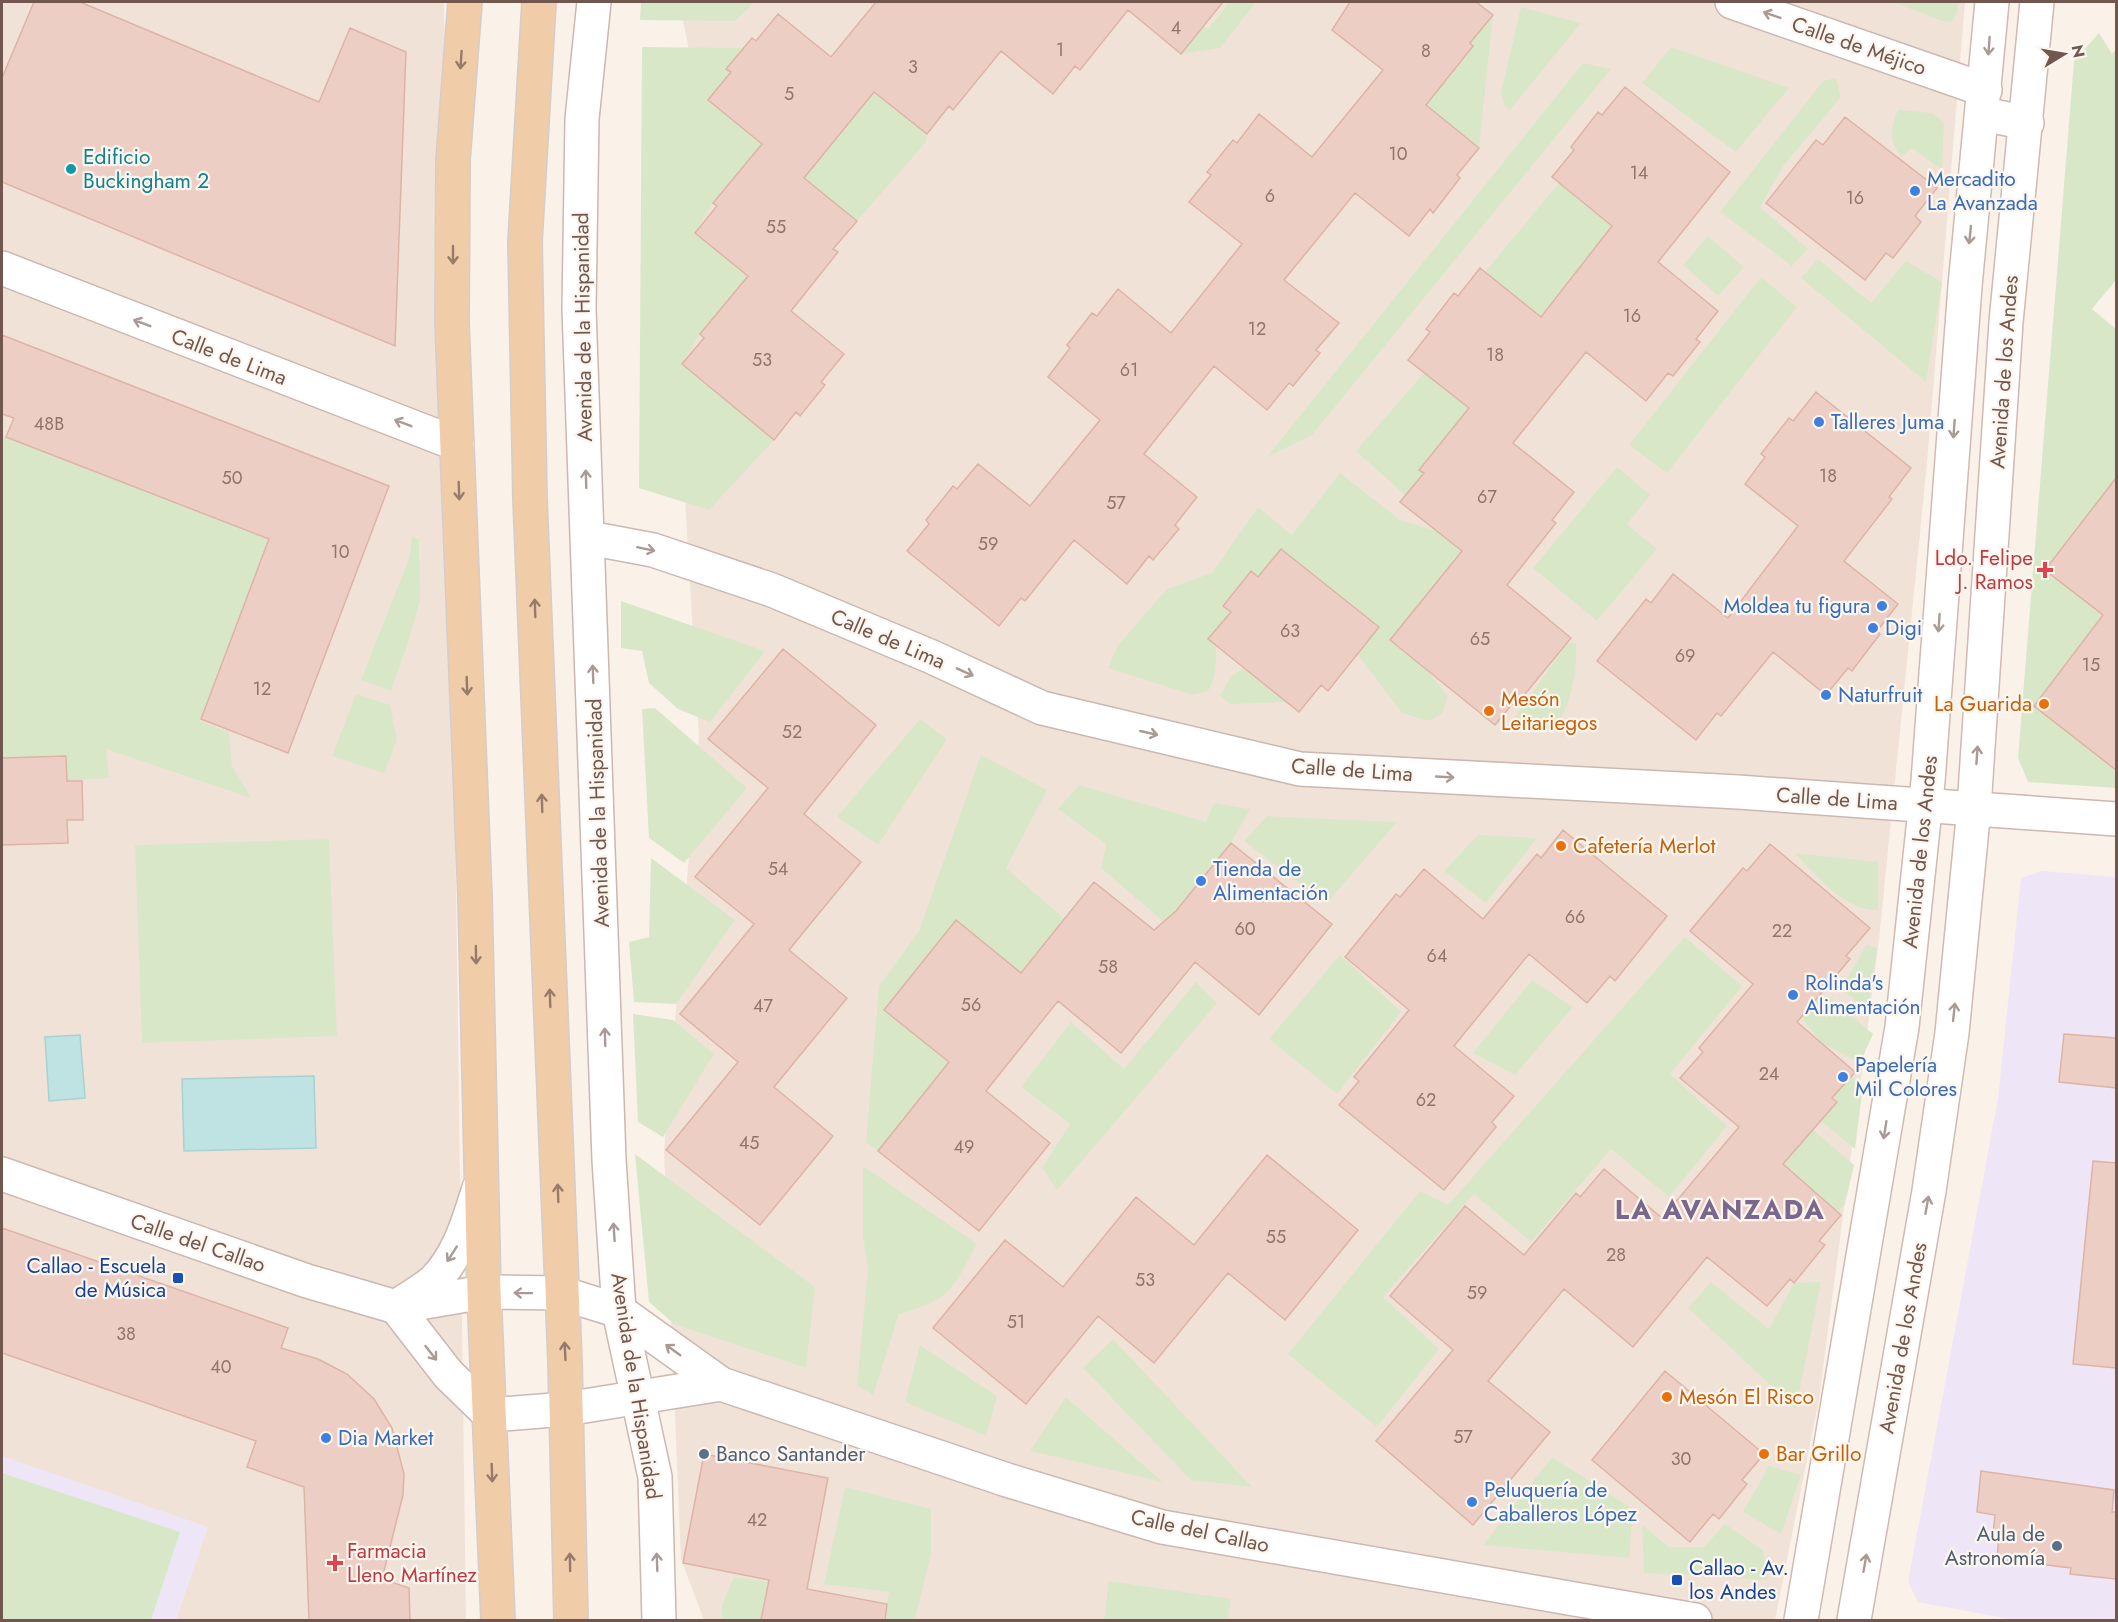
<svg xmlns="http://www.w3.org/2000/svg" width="2118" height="1622" font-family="Jost,sans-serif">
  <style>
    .residential { fill: #f1e2d8 }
    .education { fill: #eee6f7 }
    .green { fill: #d9e7c9 }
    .water { fill: #bfe2e2; stroke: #a7d2d3; stroke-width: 1.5 }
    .building { fill: #edcec4; stroke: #deb3a6; stroke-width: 1.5 }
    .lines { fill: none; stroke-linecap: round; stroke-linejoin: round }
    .minor-casing { stroke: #cbb8b0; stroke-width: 36 }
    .tertiary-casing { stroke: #cbb8b0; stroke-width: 36 }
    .secondary-casing { stroke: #d0bab1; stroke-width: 36 }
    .primary-casing { stroke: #d5cdca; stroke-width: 36 }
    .minor { stroke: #fff; stroke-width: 33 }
    .tertiary { stroke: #fff; stroke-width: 33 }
    .secondary { stroke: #fff; stroke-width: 33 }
    .primary { stroke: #f1cca9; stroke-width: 33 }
    .oneway { stroke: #aa9a95 }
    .oneway2 { stroke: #987a6a }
    .culture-dot { fill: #0f9aa8; stroke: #fdf6ef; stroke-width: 2 }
    .shop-dot { fill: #3f7fe0; stroke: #fdf6ef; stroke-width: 2 }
    .health-dot { fill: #e0444e; stroke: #fdf6ef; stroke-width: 2 }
    .food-dot { fill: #e8710a; stroke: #fdf6ef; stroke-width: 2 }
    .transit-dot { fill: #1a4fb4; stroke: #fdf6ef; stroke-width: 2 }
    .service-dot { fill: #5c6f8a; stroke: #fdf6ef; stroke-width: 2 }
    .labels { text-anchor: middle; stroke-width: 4.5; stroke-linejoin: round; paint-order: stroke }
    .number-label { font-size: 18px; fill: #91756c }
    .street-label { font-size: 21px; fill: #72574f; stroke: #fdf6ef }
    .culture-label { font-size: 21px; fill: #0d838f; stroke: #fdf6ef; text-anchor: start }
    .shop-label { font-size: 21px; fill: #366cbe; stroke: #fdf6ef; text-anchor: start }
    .health-label { font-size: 21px; fill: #be3a42; stroke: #fdf6ef; text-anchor: end }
    .food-label { font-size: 21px; fill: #c56008; stroke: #fdf6ef; text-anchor: start }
    .transit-label { font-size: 21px; fill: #164399; stroke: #fdf6ef; text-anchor: end }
    .service-label { font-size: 21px; fill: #4e5e75; stroke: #fdf6ef; text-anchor: start }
    .district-label { font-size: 27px; font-weight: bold; letter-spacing: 1.5px; fill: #7b678e; stroke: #fdf6ef }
  </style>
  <rect width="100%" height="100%" fill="#faf1e9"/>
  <path class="residential" d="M2,2H444L466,1620H2Z
    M679,2H1965L1927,463L1879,940L1819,1399L1775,1620H704L681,1559L664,1151L699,737L677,361L695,78Z"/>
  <path class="education" d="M2042,871L2116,877V1620H2015L1918,1602L1908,1582L1998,1099L2021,878Z
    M2,1456L208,1527L176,1620H2Z"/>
  <path class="green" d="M641,2H755L735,21L640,20Z
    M1230,2H1256L1220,48L1181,54L1203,26L1208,29Z
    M1893,2H1958L1957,13L1952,21L1945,22Z
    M1521,7L1581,23L1510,110L1504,105L1501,92Z
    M1493,15L1479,148L1444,120L1412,115L1448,79L1473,47L1470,43Z
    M2099,33L2112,54L2116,49V280L2092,309L2116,329V479L2113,603L2034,706L2116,770V788L2028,782L2018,758L2074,61Z
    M642,47L744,48L727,69L731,72L708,100L743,128L774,134L713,203L695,233L752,279L700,334L682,364L774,440L709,510L639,488Z
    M1671,47L1789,88L1736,152L1642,83Z
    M1583,63L1611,69L1312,435L1267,457Z
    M880,76L892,106L927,134L926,142L857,221L822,193L790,187C827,150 852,119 880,76Z
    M1836,78L1841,97L1784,165L1760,207L1808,249L1792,266L1720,212L1823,81Z
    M1898,110L1932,113L1944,122L1942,170L1912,148L1901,157C1889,141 1890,128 1898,110Z
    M1559,183L1588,207L1626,219L1536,332L1516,297L1485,272Z
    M1708,236L1744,267L1718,296L1683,265Z
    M1818,259L1871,303L1906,261L1942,282L1926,382L1801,278Z
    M1761,277L1797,307L1667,473L1629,445Z
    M1424,373L1444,388L1453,376L1482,399L1446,436L1420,470L1424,473L1405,495L1356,451Z
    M2,436L269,539L200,721L229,732L232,766L251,798L106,749L109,778L67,781L66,756L2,758Z
    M1617,467L1650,495L1627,524L1657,549L1597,621L1533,568Z
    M1340,473L1400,520L1437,531L1465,553C1437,581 1414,609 1394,643L1427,670L1448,696L1442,713L1429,721L1402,713L1357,654L1251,572L1224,606L1231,612L1208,639L1216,645C1216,662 1217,676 1208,691L1193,695L1108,668L1118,645L1167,589L1212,573L1258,507L1292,535Z
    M412,535L419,540L420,600L409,640L391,691L361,680L410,556Z
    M621,601L765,651L710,722L678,709L649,683L642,651L621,648Z
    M1576,643C1578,676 1570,701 1556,731L1507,728L1567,644Z
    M1244,668L1286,702L1230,704L1220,696L1231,676Z
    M356,694L390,705L397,740L384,773L332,756Z
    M655,708L747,788L684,863L649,838L642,709Z
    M920,719L947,739L878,845L837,817Z
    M981,755L1047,790L1006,868L1065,919L1006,992L991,948L956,920L884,1010L950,1061L878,1151L866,1142L879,986L919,931Z
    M1079,785L1206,822L1214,803L1250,809L1231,843L1166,924L1101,868L1106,844L1058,809Z
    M1267,816L1397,822L1326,904L1244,841Z
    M1478,835L1537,838L1486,903L1444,871Z
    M329,839L337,1036L142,1043L135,845Z
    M1795,853L1878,862V910C1844,911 1817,876 1795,853Z
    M651,858L735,920L676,1004L634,1002L629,942L649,937Z
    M1685,937L1742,986L1670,1074L1727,1126L1669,1197L1611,1149L1531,1242L1474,1194L1383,1297L1439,1349L1377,1427L1288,1354L1420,1191L1448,1205Z
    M1866,945L1877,948L1868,1009L1841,990Z
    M1340,955L1401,1012L1337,1094L1269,1039Z
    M1532,980L1573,1007L1515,1075L1473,1053Z
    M1196,982L1217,1003L1057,1190L1042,1168L1070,1124L1021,1087L1071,1022L1124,1069Z
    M1820,995L1829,997L1873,1034L1860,1063L1820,1042L1797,1011Z
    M633,1014L673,1020L714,1054L663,1137L638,1122Z
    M1851,1076L1863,1085L1855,1149L1821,1121L1837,1102L1833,1098Z
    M1813,1130L1854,1165L1845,1204L1838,1212L1807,1186L1770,1173L1801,1136L1805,1139Z
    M635,1154L815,1287L806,1368L674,1324L649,1302Z
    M863,1166L977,1244C951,1291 952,1299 899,1314L873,1395L857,1386L868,1268L863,1237Z
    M1711,1282L1769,1329L1794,1283L1821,1282L1796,1409L1688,1308Z
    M1113,1339L1252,1487L1191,1480L1083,1368Z
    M920,1345L997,1396L986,1436L905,1402Z
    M1066,1397L1163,1482L1030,1451Z
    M1552,1457L1633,1509L1629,1558L1483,1545Z
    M1769,1466L1801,1475L1781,1534L1743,1512Z
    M2,1473L180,1532L151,1620H2Z
    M845,1487L931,1509V1553L915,1620H884L889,1592L824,1584Z
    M1725,1524L1763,1550L1769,1580L1644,1573L1642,1525L1669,1547H1704Z
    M734,1577L768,1582L761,1620H722V1605Z
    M1109,1581L1231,1599L1228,1620H1104Z"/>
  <path class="water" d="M80,1035L85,1098L49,1101L45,1037Z
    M314,1076L316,1148L184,1151L182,1079Z"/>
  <path class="building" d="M34,2H80L319,102L350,28L406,52L395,346L2,182V78Z
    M876,2H1223L1181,54L1128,10L1080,70L1075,66L1053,94L1001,51L953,110L949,106L927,134L874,92L804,178L857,221L833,249L838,252L791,311L844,354L821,382L825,385L800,416L796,412L774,440L682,364L704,338L700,334L748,276L695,233L717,206L713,203L762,144L708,100L731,72L726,69L752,38L756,41L778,14L831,57Z
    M1350,2H1476L1493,15L1470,43L1473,46L1426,105L1479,148L1457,175L1460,178L1433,213L1430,209L1409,236L1355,193L1284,280L1339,323L1316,350L1320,353L1293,386L1289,383L1267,410L1214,366L1144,454L1197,497L1175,525L1179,529L1153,560L1149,556L1127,584L1074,540L1025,601L1021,598L999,626L907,551L929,524L926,520L953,486L957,489L978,464L1030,506L1100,420L1048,377L1070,348L1067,345L1092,313L1097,316L1118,289L1171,333L1242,244L1189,202L1211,175L1207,172L1233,140L1237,143L1259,114L1312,157L1383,70L1332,30Z
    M1625,87L1730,172L1658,262L1718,311L1696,339L1700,342L1673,376L1668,373L1646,401L1586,352L1513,443L1574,492L1552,520L1556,523L1507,585L1571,638L1521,699L1518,697L1495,725L1390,640L1462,551L1400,502L1424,473L1419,470L1469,408L1408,360L1430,332L1426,329L1454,293L1458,296L1480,268L1541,317L1612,226L1552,177L1574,150L1571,147L1598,112L1602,115Z
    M1845,117L1937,188L1915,216L1921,222L1893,258L1886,253L1865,280L1766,203L1816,140L1823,145Z
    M2,335L389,486L288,753L201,719L269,539L6,437L14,418L2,414Z
    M1816,392L1911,468L1889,497L1892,499L1844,561L1898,604L1877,631L1880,634L1852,671L1848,668L1826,695L1773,652L1721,716L1717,713L1696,740L1597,661L1646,599L1651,603L1673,574L1728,618L1798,526L1745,484L1765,457L1761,454L1789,418L1793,421Z
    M2116,478V770L2034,706L2103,615L2045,570Z
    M1281,549L1379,627L1328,691L1321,685L1299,712L1208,639L1231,612L1223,606L1251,571L1258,577Z
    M783,649L876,725L804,814L861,862L789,950L847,998L774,1087L833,1136L760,1225L666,1150L738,1062L680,1014L754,924L695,877L768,788L708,739Z
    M66,756L67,781H82L83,820H67L68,843L2,845V758Z
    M1563,830L1667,916L1615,981L1610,976L1587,1003L1529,954L1454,1046L1514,1096L1492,1122L1496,1127L1444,1190L1339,1105L1359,1081L1354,1077L1409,1010L1345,957L1396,894L1400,897L1424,869L1483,919L1537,854L1541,858Z
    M1231,843L1332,924L1259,1015L1195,962L1121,1053L1058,1001L986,1091L1050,1143L979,1231L878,1151L949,1062L884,1010L956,920L1021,973L1094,882L1154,930L1176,911Z
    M1770,844L1870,928L1846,956L1850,959L1797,1022L1855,1072L1832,1098L1837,1102L1783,1164L1841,1215L1819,1241L1825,1245L1794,1283L1790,1279L1767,1306L1707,1257L1633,1347L1564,1289L1488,1381L1550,1432L1473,1525L1376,1441L1453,1350L1390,1296L1465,1206L1524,1255L1576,1193L1580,1197L1604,1169L1662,1218L1739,1127L1680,1078L1703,1052L1699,1048L1753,984L1690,931L1743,868L1747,871Z
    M2064,1034L2116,1038V1088L2059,1082Z
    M1267,1155L1358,1230L1285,1320L1228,1273L1154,1363L1098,1316L1026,1404L933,1328L1005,1240L1063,1287L1136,1197L1194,1245Z
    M2093,1161L2116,1163V1368L2073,1364Z
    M2,1228L288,1328L281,1348L318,1359L347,1374L374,1399L392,1428L404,1474L403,1495L382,1579L409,1588L410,1620H309L304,1487L247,1467L256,1441L2,1353Z
    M1665,1371L1764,1454L1742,1480L1747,1484L1719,1519L1713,1514L1690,1542L1592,1460Z
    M704,1454L828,1478L807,1589L887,1604L885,1620H761L769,1580L683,1563Z
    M1981,1471L2114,1490L2112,1512H2116V1579L2070,1574L2071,1568L1997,1559L1999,1534H1993L1995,1515L1977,1512Z"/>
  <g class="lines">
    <g class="minor-casing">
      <path id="minor" d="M594,2L582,119L579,309L609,1160L619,1311L655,1477L659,1620
        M1732,2L1985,90
        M1983,114L2027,123
        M2,268L457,444
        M589,538L653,550L772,590L932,657L1042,708L1300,769L1738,792L2116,819"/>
    </g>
    <g class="tertiary-casing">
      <path id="tertiary" d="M2,1174L307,1281L396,1307L484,1292L561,1293L619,1311L721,1384L1007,1480L1162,1527L1695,1620
        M402,1303C412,1296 425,1289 434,1281C459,1256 469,1220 479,1188
        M396,1307L448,1374L490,1415L566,1409L721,1384"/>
    </g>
    <g class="secondary-casing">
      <path id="secondary" d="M1801,1620L1902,1027L1928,781L1965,286L1992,2
        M1854,1620L1929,1191L1952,1033L1974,808L2006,322L2037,2"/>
    </g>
    <g class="primary-casing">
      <path id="primary" d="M465,2L453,160L452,323L475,897L484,1292L498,1620
        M539,2L525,242L530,499L565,1362L571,1620"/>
    </g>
    <use href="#minor" class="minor"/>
    <use href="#tertiary" class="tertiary"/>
    <use href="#secondary" class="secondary"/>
    <use href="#primary" class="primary"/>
  </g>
  <defs><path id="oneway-shaft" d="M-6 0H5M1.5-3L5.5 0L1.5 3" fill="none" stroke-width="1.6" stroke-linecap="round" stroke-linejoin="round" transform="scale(1.5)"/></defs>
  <g class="oneway">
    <use href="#oneway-shaft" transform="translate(1772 15) rotate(-161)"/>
    <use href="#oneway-shaft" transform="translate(1989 46) rotate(94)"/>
    <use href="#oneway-shaft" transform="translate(1970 235) rotate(96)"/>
    <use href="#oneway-shaft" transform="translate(142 323) rotate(-159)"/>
    <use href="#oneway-shaft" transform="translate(403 423) rotate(-159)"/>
    <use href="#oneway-shaft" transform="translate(1954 429) rotate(94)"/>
    <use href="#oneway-shaft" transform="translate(586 479) rotate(-92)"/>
    <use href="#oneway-shaft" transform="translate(646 549) rotate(12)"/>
    <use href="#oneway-shaft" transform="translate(1939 623) rotate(94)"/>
    <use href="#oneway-shaft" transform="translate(965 672) rotate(24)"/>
    <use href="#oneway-shaft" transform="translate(593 674) rotate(-92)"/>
    <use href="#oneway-shaft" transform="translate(1149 733) rotate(13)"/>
    <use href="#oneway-shaft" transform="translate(1977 755) rotate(-86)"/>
    <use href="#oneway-shaft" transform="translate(1445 777) rotate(3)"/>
    <use href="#oneway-shaft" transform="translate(1954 1012) rotate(-84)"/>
    <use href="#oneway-shaft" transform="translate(605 1037) rotate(-92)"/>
    <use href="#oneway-shaft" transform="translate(1885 1130) rotate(99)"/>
    <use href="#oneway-shaft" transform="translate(1927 1205) rotate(-80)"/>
    <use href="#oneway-shaft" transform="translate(614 1232) rotate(-94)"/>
    <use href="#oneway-shaft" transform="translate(452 1254) rotate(123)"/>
    <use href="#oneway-shaft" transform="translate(523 1293) rotate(-179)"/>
    <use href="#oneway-shaft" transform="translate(673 1350) rotate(-144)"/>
    <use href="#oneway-shaft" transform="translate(431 1353) rotate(52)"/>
    <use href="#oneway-shaft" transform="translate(657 1562) rotate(-92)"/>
    <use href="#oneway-shaft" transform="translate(1865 1563) rotate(-80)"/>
  </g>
  <g class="oneway2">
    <use href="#oneway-shaft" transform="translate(461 60) rotate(94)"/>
    <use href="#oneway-shaft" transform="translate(453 255) rotate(90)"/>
    <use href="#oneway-shaft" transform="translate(459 491) rotate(88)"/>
    <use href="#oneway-shaft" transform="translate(535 608) rotate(-92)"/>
    <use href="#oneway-shaft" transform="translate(467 686) rotate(88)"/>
    <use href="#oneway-shaft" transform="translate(542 803) rotate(-92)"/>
    <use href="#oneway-shaft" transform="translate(476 955) rotate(89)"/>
    <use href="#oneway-shaft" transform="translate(550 998) rotate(-92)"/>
    <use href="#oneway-shaft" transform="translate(558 1193) rotate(-92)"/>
    <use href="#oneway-shaft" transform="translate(565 1351) rotate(-93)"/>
    <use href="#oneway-shaft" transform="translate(492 1473) rotate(88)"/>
    <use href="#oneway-shaft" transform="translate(570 1562) rotate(-91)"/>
  </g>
  <circle class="culture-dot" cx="71" cy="169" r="6"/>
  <g class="shop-dot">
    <circle cx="1915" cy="191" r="6"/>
    <circle cx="1819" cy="422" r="6"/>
    <circle cx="1882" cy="606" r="6"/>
    <circle cx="1873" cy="628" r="6"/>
    <circle cx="1826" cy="695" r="6"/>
    <circle cx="1201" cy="881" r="6"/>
    <circle cx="1793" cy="995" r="6"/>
    <circle cx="1843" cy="1077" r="6"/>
    <circle cx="326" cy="1438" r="6"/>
    <circle cx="1472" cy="1502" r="6"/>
  </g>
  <g class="health-dot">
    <path d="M2042 561h6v6h6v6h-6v6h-6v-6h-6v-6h6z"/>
    <path d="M332 1554h6v6h6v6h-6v6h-6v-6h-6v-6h6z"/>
  </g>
  <g class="food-dot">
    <circle cx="2044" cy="704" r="6"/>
    <circle cx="1489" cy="711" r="6"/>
    <circle cx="1561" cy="846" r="6"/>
    <circle cx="1667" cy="1397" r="6"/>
    <circle cx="1764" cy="1454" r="6"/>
  </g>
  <g class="transit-dot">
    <rect x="172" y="1272" width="12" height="12" rx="3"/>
    <rect x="1671" y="1574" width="12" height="12" rx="3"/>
  </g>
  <g class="service-dot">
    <circle cx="704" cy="1454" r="6"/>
    <circle cx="2057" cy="1546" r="6"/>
  </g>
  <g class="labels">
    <g class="number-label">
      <text x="1176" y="34">4</text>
      <text x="1060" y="56">1</text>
      <text x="1426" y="57">8</text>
      <text x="913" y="73">3</text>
      <text x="789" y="100">5</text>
      <text x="1398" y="160">10</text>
      <text x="1639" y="179">14</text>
      <text x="1270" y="202">6</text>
      <text x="1855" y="204">16</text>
      <text x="776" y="233">55</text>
      <text x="1632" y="322">16</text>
      <text x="1257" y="335">12</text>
      <text x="1495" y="361">18</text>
      <text x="762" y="366">53</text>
      <text x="1129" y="376">61</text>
      <text x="49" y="430">48B</text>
      <text x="1828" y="482">18</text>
      <text x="232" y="484">50</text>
      <text x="1487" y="503">67</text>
      <text x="1116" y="509">57</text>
      <text x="988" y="550">59</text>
      <text x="340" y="558">10</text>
      <text x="1290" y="637">63</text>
      <text x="1480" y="645">65</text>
      <text x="1685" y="662">69</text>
      <text x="2091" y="671">15</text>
      <text x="262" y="695">12</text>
      <text x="792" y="738">52</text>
      <text x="778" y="875">54</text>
      <text x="1575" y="923">66</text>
      <text x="1245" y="935">60</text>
      <text x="1782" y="937">22</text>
      <text x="1437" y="962">64</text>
      <text x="1108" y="973">58</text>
      <text x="971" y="1011">56</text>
      <text x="763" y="1012">47</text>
      <text x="1769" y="1080">24</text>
      <text x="1426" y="1106">62</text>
      <text x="749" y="1149">45</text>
      <text x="964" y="1153">49</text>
      <text x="1276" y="1243">55</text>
      <text x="1616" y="1261">28</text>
      <text x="1145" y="1286">53</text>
      <text x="1477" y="1299">59</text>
      <text x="1016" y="1328">51</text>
      <text x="126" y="1340">38</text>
      <text x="221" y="1373">40</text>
      <text x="1463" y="1443">57</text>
      <text x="1681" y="1465">30</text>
      <text x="757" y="1526">42</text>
    </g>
    <g class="street-label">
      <text transform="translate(1859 46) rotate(19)" y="7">Calle de Méjico</text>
      <text transform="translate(583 327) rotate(-91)" y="7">Avenida de la Hispanidad</text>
      <text transform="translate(229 357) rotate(21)" y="7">Calle de Lima</text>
      <text transform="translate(2004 372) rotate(-86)" y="7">Avenida de los Andes</text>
      <text transform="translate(888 639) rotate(23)" y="7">Calle de Lima</text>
      <text transform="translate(1352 770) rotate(4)" y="7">Calle de Lima</text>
      <text transform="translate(1837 799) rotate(4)" y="7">Calle de Lima</text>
      <text transform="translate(598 813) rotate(-92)" y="7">Avenida de la Hispanidad</text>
      <text transform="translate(1920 852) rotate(-84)" y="7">Avenida de los Andes</text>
      <text transform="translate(198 1243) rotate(19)" y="7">Calle del Callao</text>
      <text transform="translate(1903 1338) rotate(-80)" y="7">Avenida de los Andes</text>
      <text transform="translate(636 1386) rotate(81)" y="7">Avenida de la Hispanidad</text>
      <text transform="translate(1200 1531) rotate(12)" y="7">Calle del Callao</text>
    </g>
    <g class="culture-label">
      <text x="83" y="164">Edificio<tspan x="83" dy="24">Buckingham 2</tspan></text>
    </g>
    <g class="shop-label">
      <text x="1927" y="186">Mercadito<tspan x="1927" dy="24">La Avanzada</tspan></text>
      <text x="1831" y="429">Talleres Juma</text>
      <text x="1870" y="613" text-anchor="end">Moldea tu figura</text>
      <text x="1885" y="635">Digi</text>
      <text x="1838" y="702">Naturfruit</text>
      <text x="1213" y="876">Tienda de<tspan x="1213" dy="24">Alimentación</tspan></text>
      <text x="1805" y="990">Rolinda's<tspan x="1805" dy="24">Alimentación</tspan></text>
      <text x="1855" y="1072">Papelería<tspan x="1855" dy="24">Mil Colores</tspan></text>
      <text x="338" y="1445">Dia Market</text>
      <text x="1484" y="1497">Peluquería de<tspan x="1484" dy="24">Caballeros López</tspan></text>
    </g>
    <g class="health-label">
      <text x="2033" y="565">Ldo. Felipe<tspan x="2033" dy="24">J. Ramos</tspan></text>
      <text x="347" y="1558" text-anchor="start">Farmacia<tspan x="347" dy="24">Lleno Martínez</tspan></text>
    </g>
    <g class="food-label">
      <text x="1501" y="706">Mesón<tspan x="1501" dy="24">Leitariegos</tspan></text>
      <text x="2032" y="711" text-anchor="end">La Guarida</text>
      <text x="1573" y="853">Cafetería Merlot</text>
      <text x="1679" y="1404">Mesón El Risco</text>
      <text x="1776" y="1461">Bar Grillo</text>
    </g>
    <g class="transit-label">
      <text x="166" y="1273">Callao - Escuela<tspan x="166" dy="24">de Música</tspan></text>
      <text x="1689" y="1575" text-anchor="start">Callao - Av.<tspan x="1689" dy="24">los Andes</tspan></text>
    </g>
    <g class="service-label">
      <text x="716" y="1461">Banco Santander</text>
      <text x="2045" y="1541" text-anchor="end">Aula de<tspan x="2045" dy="24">Astronomía</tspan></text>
    </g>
    <g class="district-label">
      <text x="1720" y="1219">LA AVANZADA</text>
    </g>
  </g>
  <rect width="2118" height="1622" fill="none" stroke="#72574f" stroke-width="6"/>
  <g transform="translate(2064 54) rotate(79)" stroke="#fdf6ef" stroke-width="4.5" paint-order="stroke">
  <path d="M0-4.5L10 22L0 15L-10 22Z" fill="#72574f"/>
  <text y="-9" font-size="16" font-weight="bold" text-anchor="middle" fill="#72574f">N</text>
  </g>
</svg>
